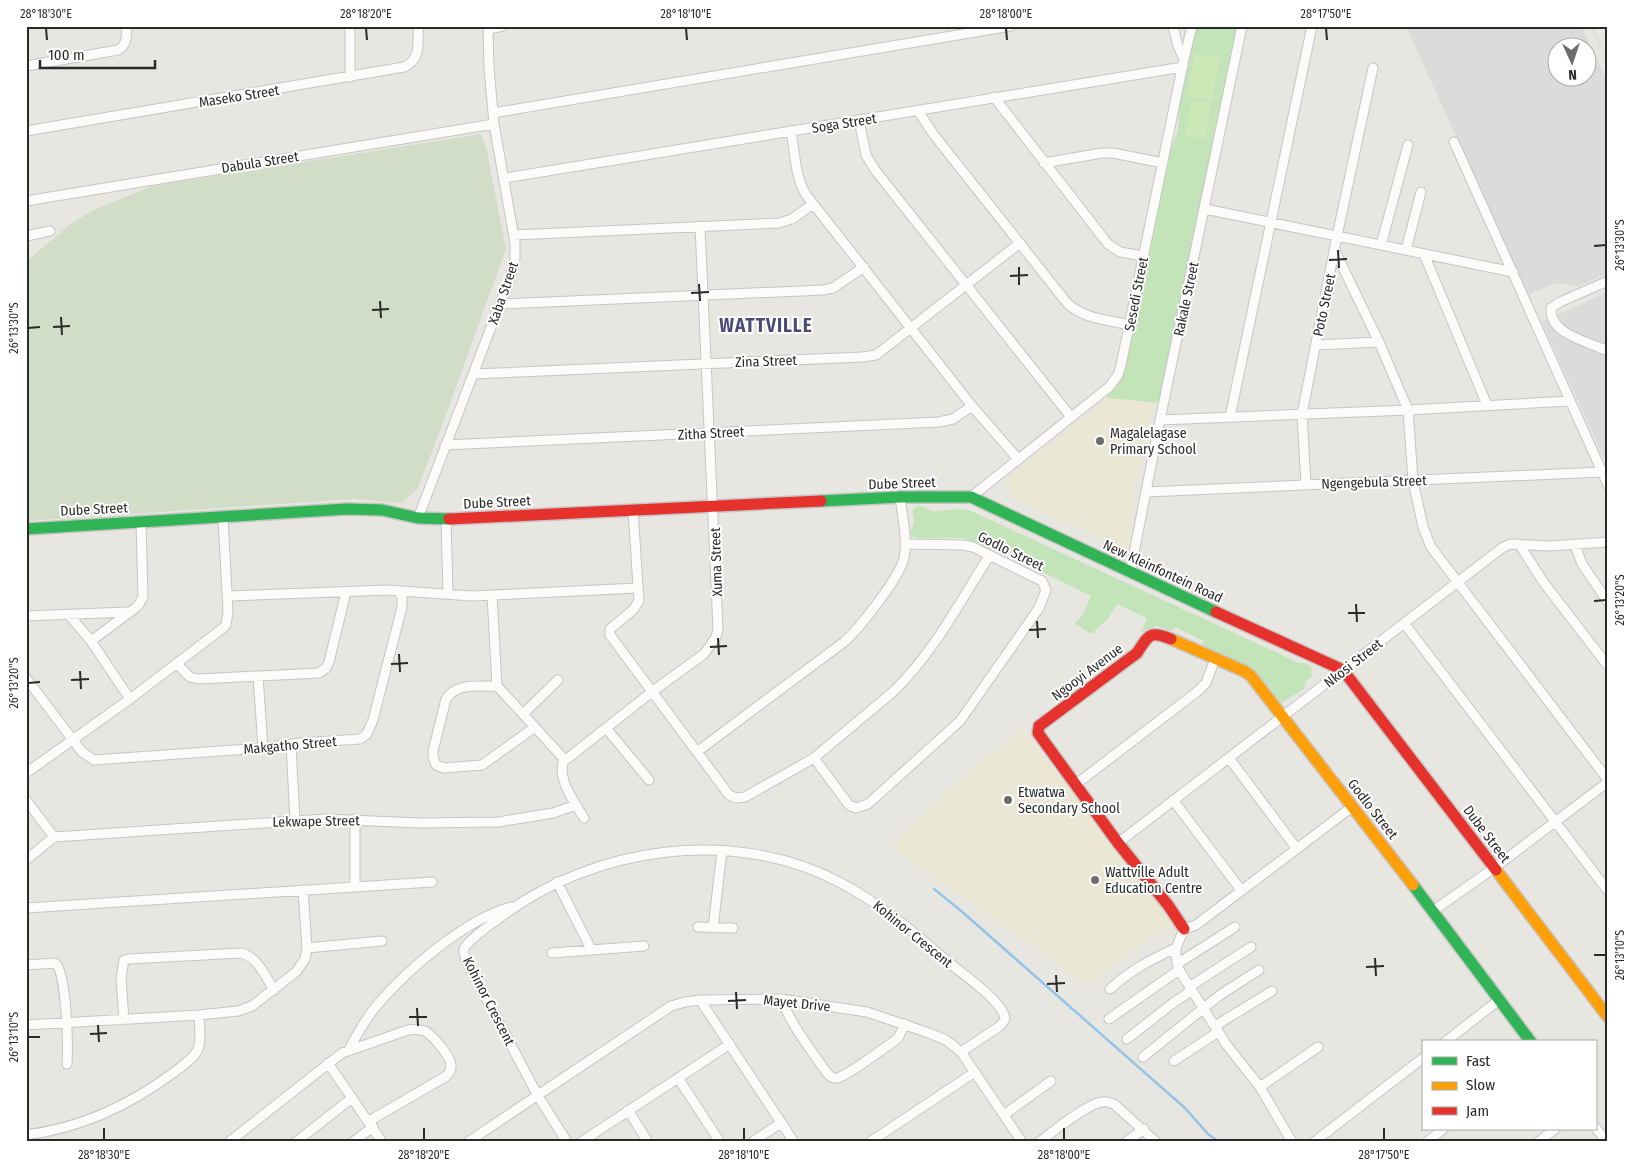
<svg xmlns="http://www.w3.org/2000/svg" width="1634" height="1168" font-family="'Fira Sans Condensed',sans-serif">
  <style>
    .industrial { fill: #dddadb; fill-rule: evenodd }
    .education { fill: #ebe7d5 }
    .green { fill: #c3e4b9 }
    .cemetery { fill: #d1ddc7 }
    .pitch { fill: #cde8b7 }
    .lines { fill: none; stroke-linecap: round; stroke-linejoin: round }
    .stream { stroke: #94c4e9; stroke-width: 2.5 }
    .street-casing { stroke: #c6c5c5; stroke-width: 11 }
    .fast-casing { stroke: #c6c5c5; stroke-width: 14 }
    .slow-casing { stroke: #c6c5c5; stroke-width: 14 }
    .jam-casing { stroke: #c6c5c5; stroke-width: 14 }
    .street { stroke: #fcfbfa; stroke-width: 9 }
    .fast { stroke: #30b455; stroke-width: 11 }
    .slow { stroke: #ff9f0a; stroke-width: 11 }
    .jam { stroke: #e5322d; stroke-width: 11 }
    .rail { stroke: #dedede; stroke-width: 2.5 }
    .ticks { fill: none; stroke: #2a2a2a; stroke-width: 2 }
    .poi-dot { fill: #6c6c6a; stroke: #fff; stroke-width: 2 }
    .labels { text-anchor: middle; stroke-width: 4; stroke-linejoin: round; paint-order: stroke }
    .street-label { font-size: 14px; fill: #2a2a2a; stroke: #fff }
    .poi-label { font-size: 14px; fill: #2a2a2a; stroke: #fff; text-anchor: start }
    .district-label { font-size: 19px; font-weight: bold; letter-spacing: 1px; fill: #4b4b7a; stroke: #fff }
    .neatline { fill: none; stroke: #2a2a2a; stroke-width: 2 }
    .ticks-label { font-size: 12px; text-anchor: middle; fill: #2a2a2a }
  </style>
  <rect width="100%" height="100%" fill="#e8e6e0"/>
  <path class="industrial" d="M1406,26H1581L1608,83V273L1579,286L1555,283L1528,295ZM1556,48H1586V78H1556Z
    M1608,292V467L1542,322Z"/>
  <path class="education" d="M1108,398L1151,402L1153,404L1139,478L1137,479L1134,496L1136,499L1128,550H1127L1014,499L1004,481Z
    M1023,729L1172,923L1087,985L889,845L980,762Z"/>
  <path class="green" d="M1198,26H1237V29L1160,403L1108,398L1106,394C1115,388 1121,381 1124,370L1170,150C1177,137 1180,126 1178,111L1196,30Z
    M918,506C925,506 928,510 933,511C946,511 959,507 971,511L1299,663H1305L1311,666L1312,676L1305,682L1304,689L1281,703L1257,673L1249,666L1202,645L1204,641L1175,627L1172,631L1156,626L1141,632L1147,618L1117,604L1107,620L1091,634L1075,623L1083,615L1091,596L1034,568L1035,564L1006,552L1004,555L964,538H916L909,534C911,530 914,525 914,521C914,513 909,512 918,506Z"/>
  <path class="cemetery" d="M481,134L487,152L506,249L442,426L418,488L402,503L353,499L26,521V262L69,225L92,211L152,186Z"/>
  <path class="pitch" d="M1195,53L1220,58L1212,100L1187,95Z
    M1191,101L1211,104L1205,139L1185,136Z"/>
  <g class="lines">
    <path class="stream" d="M934,889L960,910L1185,1108L1208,1134L1219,1142"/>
    <g class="street-casing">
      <path id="street" d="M350,26V77
        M1173,26L1178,46L1184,59
        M488,29L503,26
        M26,66L118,50C127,45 127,36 126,26
        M994,97L1108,244L1120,252L1143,256
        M918,111L934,135L1067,303C1083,319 1109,320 1130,325
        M493,113L1011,26
        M859,120L866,155L875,170L1071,417
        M26,131L404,67C421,60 418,42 418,26
        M791,131C795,152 795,179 807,196L972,406L1018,459
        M1454,142L1608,485
        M1044,163L1102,153H1113L1163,163
        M505,178L1183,67
        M26,201L494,124
        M1205,209L1513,272
        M514,235L779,223L792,219L813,204
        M26,236L50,231
        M1381,245L1408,145
        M1406,250L1421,192
        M1335,251L1379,342L1408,410L1413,481L1423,527L1431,547L1608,780
        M1424,254L1487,405
        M1608,281L1560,302L1551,308C1549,335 1590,342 1608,351
        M500,304L823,290L833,288L864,267
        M1316,345L1379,342
        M473,374L862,357L876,355L1020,243
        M1230,417L1312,26
        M1160,420L1408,410L1570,401
        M445,445L939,422L953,419L972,406
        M1306,485L1302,414L1337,236L1373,68
        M1146,492L1601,472
        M971,497L1109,387L1118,375L1121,365L1184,59L1192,26
        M633,510L639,601L633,610L610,629V635L729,795L736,798L745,797L814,758L894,691C933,653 960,602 989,556
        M418,518L511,275L515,259V243L494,124L489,68L488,26
        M446,519L448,593
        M1519,544L1544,583L1608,666
        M1575,545L1582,564L1608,602
        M1130,573L1160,420L1242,26
        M492,595L497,686L565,760
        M228,596L387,590L472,596L638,588
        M69,615L91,641L130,699
        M26,616L128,612
        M1404,623L1608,891
        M91,641L138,606L143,597L141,522
        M177,664L190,677L198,679L319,673L326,668L329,662L346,592
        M258,676L263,748
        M26,678L82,752L94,760L263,748L300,743L360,739L367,734L373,720L402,607V597L399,592
        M497,686C480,687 457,682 446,699L433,751V757L436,765L444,768L482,765L535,727
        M523,714L558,680
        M606,728L649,780
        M291,744L295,821
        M698,751L844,642C859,629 900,577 904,558C908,541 902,515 900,497
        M814,758L849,805L856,808L868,804L960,721L1039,608L1046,590L1042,581L973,547L963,545L905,544
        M1229,758L1297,849
        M26,773L130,699L223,628L226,625L228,612L223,517
        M1075,785L1198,691L1206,683L1215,659
        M26,800L54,837
        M1173,800L1241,890
        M584,818C575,803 558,781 563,762L653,691L704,654L716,637L718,629L700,226
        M355,819V886
        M54,837L325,819L420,823L498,822L553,813L576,805
        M1118,843L1502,548L1510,544L1549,546L1608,542
        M26,860L54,837
        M557,882L591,949
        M26,908L432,882
        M1433,911L1494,868L1608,782
        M698,927L733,928
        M713,928L722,851
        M307,948L382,941
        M552,953L644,946
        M1177,964L1235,927
        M26,965L55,963C67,972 68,1047 67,1064
        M1189,987L1251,947
        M1110,989C1131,970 1150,960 1176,948
        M781,999C792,1026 810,1049 827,1073C830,1076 833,1079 837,1078C849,1075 881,1050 893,1042L898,1038L905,1024
        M700,1000L794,1142
        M1109,1019L1179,970
        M124,1020L121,978L124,960L128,959L241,953C258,957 265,976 274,990
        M26,1025L199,1015L238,1011L252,1006L296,972L305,959L307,948L303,890
        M1215,1026L1272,991
        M1127,1039L1173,1003L1191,991
        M1445,1042L1499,1000
        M349,1050C357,1034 366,1018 378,1004C407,970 467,918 511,907
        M1143,1057L1220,995L1259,970
        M1174,1061L1218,1032
        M328,1063L382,1142
        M678,1078L720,1142
        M1260,1087L1318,1047
        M628,1110L648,1142
        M1004,1115L1051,1081
        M1595,1127L1607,1142
        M26,1135C81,1128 130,1105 173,1073C182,1066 194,1059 198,1049C202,1039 199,1025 199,1015
        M229,1142L342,1053L408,1030C414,1029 419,1029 425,1031C433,1036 452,1057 451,1067C451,1072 448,1074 445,1077L369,1121
        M296,1142L352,1098
        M353,1142L373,1127
        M468,1142L671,1006L685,1002L700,1000L781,999L867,1012L929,1033L946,1040L961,1052L1022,1142
        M567,1142L538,1096L466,960C465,956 463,953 464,949C467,941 491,924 498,919C593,846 734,826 841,883C881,904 914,932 947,961C961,973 1004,1002 1005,1019L1000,1026L961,1052
        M581,1142L730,1044
        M752,1142L781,1123
        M870,1142L975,1072
        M1039,1142C1053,1132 1086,1104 1102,1102C1107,1101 1110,1103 1114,1104L1156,1142
        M1126,1142L1144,1129
        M1292,1142L1260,1087L1226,1044L1179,970L1176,957V948L1184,929L1196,925L1352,807
        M1314,1142L1423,1058
        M1427,1142L1443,1129
        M1538,1142L1555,1129"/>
    </g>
    <g class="fast-casing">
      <path id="fast" d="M821,501L900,497H971L1216,612
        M26,529L347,509L382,510L418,518L449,519
        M1413,885L1531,1042"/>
    </g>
    <g class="slow-casing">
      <path id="slow" d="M1171,639L1244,671L1251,676L1413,885
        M1496,870L1608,1017"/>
    </g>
    <g class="jam-casing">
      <path id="jam" d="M449,519L821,501
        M1216,612L1343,670L1496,870
        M1171,639C1149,630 1149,635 1137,653L1039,726L1038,733L1118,843L1168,905L1184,929"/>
    </g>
    <use href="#street" class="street"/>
    <use href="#fast" class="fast"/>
    <use href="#slow" class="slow"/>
    <use href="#jam" class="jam"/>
    <path class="rail" d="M1591,26L1608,62"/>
  </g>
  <path class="ticks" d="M46,28L47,40M366,28L367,40M686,28L687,40M1006,28L1007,40M1326,28L1327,40M1594,246L1606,245M1338,250L1339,268M1329,260L1347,259M1019,267V285M1010,276L1028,275M699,284L700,301M691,293L709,292M380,301L381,318M372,310L389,309M61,317L62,335M53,327L70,326M28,328L40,327M1594,601L1606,600M1356,604L1357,622M1348,613H1365M1037,621L1038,638M1029,630L1046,629M718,638L719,655M710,647L727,646M399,654L400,672M391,664L408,663M80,671L81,689M71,680L89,679M28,683L40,682M1594,955H1606M1375,958L1376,976M1366,967L1384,966M1056,975L1057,992M1047,984L1065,983M736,992L737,1009M728,1001L746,1000M417,1008L418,1026M409,1017H427M98,1025L99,1042M90,1034L107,1033M28,1037H40M104,1128V1140M424,1128V1140M744,1128V1140M1064,1128V1140M1384,1128V1140"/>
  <g class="poi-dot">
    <circle cx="1100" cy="441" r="5"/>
    <circle cx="1008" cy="800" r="5"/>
    <circle cx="1095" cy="880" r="5"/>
  </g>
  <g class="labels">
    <g class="street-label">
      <text transform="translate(239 96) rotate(-9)" y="5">Maseko Street</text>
      <text transform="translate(844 123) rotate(-9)" y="5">Soga Street</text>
      <text transform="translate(260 162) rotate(-9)" y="5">Dabula Street</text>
      <text transform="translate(503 293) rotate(-71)" y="5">Xaba Street</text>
      <text transform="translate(1136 294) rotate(-79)" y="5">Sesedi Street</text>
      <text transform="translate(1186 299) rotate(-78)" y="5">Rakale Street</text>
      <text transform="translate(1324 305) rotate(-78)" y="5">Poto Street</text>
      <text transform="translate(766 361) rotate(-2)" y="5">Zina Street</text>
      <text transform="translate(711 433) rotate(-3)" y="5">Zitha Street</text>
      <text transform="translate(1374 482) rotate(-2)" y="5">Ngengebula Street</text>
      <text transform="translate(902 483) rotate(-2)" y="5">Dube Street</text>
      <text transform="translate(497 502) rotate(-3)" y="5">Dube Street</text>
      <text transform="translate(94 509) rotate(-3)" y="5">Dube Street</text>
      <text transform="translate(1011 551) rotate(26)" y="5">Godlo Street</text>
      <text transform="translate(716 562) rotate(-92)" y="5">Xuma Street</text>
      <text transform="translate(1163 571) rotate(25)" y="5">New Kleinfontein Road</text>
      <text transform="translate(1353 663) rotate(-38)" y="5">Nkosi Street</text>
      <text transform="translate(1087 672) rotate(-37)" y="5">Ngooyi Avenue</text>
      <text transform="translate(290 745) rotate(-5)" y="5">Makgatho Street</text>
      <text transform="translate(1373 809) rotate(52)" y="5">Godlo Street</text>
      <text transform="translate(316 821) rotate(-1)" y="5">Lekwape Street</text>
      <text transform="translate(1487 834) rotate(53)" y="5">Dube Street</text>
      <text transform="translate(913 934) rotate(39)" y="5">Kohinor Crescent</text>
      <text transform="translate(489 1001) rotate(63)" y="5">Kohinor Crescent</text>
      <text transform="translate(797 1003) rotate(6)" y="5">Mayet Drive</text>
    </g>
    <g class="poi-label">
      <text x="1110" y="438">Magalelagase<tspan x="1110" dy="16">Primary School</tspan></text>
      <text x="1018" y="797">Etwatwa<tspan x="1018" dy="16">Secondary School</tspan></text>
      <text x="1105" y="877">Wattville Adult<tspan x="1105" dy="16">Education Centre</tspan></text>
    </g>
    <g class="district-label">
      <text x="766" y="332">WATTVILLE</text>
    </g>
  </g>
  <rect width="1634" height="1168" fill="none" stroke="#ffffff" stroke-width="55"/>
  <rect x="1422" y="1040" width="175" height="90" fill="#ffffff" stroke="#aaaaaa"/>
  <rect x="1432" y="1057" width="25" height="8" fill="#30b455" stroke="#aaaaaa"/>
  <text x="1466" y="1066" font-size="15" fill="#2a2a2a">Fast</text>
  <rect x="1432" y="1082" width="25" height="8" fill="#ff9f0a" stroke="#aaaaaa"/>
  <text x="1466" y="1090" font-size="15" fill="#2a2a2a">Slow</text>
  <rect x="1432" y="1107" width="25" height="8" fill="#e5322d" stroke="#aaaaaa"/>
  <text x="1466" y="1116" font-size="15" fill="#2a2a2a">Jam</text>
  <g transform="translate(1572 62) rotate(177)"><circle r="24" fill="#ffffff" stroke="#aaaaaa"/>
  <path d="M0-4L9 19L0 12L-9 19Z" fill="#6c6c6a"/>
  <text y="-8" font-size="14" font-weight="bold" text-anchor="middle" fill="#2a2a2a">N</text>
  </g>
  <path d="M40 60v8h115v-8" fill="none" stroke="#2a2a2a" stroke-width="2.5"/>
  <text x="48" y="60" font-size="15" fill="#2a2a2a" stroke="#ffffff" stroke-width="4" paint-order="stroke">100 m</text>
  <rect x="28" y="28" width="1578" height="1112" class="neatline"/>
  <g class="ticks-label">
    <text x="46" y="18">28°18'30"E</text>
    <text x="366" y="18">28°18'20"E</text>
    <text x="686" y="18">28°18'10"E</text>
    <text x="1006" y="18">28°18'00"E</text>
    <text x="1326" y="18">28°17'50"E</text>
    <text transform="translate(1620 245) rotate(-90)" y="4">26°13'30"S</text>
    <text transform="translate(14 328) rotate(-90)" y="4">26°13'30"S</text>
    <text transform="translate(1620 600) rotate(-90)" y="4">26°13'20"S</text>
    <text transform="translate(14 683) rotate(-90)" y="4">26°13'20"S</text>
    <text transform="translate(1620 955) rotate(-90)" y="4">26°13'10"S</text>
    <text transform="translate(14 1037) rotate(-90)" y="4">26°13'10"S</text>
    <text x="104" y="1159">28°18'30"E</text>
    <text x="424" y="1159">28°18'20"E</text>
    <text x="744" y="1159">28°18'10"E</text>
    <text x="1064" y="1159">28°18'00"E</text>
    <text x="1384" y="1159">28°17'50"E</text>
  </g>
</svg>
